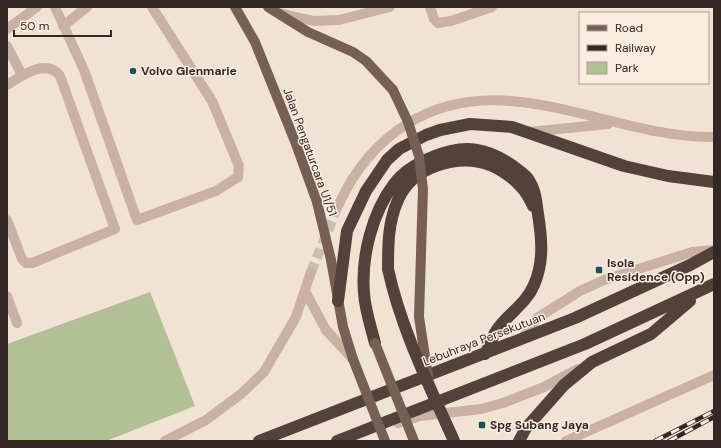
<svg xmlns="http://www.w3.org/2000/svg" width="721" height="448" font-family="'DM Sans',sans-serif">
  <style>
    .green { fill: #b2c095 }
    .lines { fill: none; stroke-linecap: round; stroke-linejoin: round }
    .minor-tunnel { stroke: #cbbeb1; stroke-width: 10; stroke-dasharray: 10 5; stroke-linecap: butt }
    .minor { stroke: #c9b2a1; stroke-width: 10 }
    .major { stroke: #765f54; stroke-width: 10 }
    .highway { stroke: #54423a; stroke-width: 12 }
    .rail-casing { stroke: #332824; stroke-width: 4.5 }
    .rail { stroke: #f9ede0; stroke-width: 3; stroke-dasharray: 9; stroke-linecap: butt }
    .major-bridge { stroke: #765f54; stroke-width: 10 }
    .highway-bridge { stroke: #54423a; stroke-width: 12 }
    .poi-dot { fill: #185255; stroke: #f9ede0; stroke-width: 1.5 }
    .labels { text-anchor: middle; stroke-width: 3; stroke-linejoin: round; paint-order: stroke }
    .poi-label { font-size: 12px; font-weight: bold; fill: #332824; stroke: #f9ede0; text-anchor: start }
    .street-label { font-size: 12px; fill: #332824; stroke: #f9ede0 }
  </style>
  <rect width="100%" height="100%" fill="#f1e3d4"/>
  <path class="green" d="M150,292L195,406L106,441H7V344Z"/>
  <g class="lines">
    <path class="minor-tunnel" d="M311,272L338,206"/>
    <path class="minor" d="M55,7L84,70L137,220L216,191L238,177L239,166L212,101L152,7
      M430,7L434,19L438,23L451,21L492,7
      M279,13L314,21L339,20L390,7
      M63,26L87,7
      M7,29L37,7
      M7,46L22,75
      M7,85C23,75 46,58 60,76L115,229L32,263H26L22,259L7,220
      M529,132L608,124
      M338,206C353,173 376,143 407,124C504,63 612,139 714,137
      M305,291L326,330L353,359
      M7,296L17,323
      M522,339L537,318L580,291L604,280L692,252L714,250
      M398,423L420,416L481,409L503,403L544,387L578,369
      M165,441L206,420L241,394L264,372L296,317L311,272
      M566,441L714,375"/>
    <path class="major" d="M235,7L255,42L296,144L317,202L331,260L343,327L353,359
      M268,7L308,32L353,52L366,61L393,90"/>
    <path class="highway" d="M388,269C388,245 388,222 398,200C412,167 457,153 490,165C500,169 515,179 522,188C527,193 530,200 533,206
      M338,301L347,231L366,191L387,160L399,149L426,135L440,130L470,124L512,127L624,166L668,176L714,182
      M375,343C371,327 365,310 364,293C361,257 372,213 394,184C409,163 452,145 477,150C490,152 503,159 513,166C518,170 525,174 529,180C536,191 536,201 538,214C542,239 544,262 534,285C527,302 510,313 499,327C493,334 490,345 485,354
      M259,441L575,318L690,265L714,252
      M337,441L585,344L714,284
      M519,441L526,428L564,385L592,362L651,334L690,301"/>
    <g class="rail-casing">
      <path id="rail" d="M655,441L714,411
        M669,441L714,417"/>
    </g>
    <use href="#rail" class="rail"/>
    <path class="major-bridge" d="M393,90L408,122L419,156L423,189L419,317L428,376
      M375,343L414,441
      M353,359L385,441"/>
    <path class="highway-bridge" d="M388,269C401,329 429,385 454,441"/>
  </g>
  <g class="poi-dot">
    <circle cx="133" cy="71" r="4"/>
    <rect x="595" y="266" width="8" height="8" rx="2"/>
    <rect x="478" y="421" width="8" height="8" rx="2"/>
  </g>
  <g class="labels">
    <g class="poi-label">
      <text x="141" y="75">Volvo Glenmarie</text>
      <text x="607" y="267">Isola<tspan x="607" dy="14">Residence (Opp)</tspan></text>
      <text x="490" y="429">Spg Subang Jaya</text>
    </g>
    <g class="street-label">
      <text transform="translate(310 152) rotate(70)" y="4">Jalan Pengaturcara U1/51</text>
      <text transform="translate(484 339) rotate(-21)" y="4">Lebuhraya Persekutuan</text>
    </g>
  </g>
  <rect width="721" height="448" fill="none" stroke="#332824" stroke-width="16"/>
  <rect x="579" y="12" width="130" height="72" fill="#f9ede0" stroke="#aa9e95"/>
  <rect x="587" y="25" width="20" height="6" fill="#765f54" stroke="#aa9e95"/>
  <text x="615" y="32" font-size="12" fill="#332824">Road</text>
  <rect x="587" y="45" width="20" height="6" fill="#332824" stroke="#aa9e95"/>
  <text x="615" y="52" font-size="12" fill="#332824">Railway</text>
  <rect x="587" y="62" width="20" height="12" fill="#b2c095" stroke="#aa9e95"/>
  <text x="615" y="72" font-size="12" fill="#332824">Park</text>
  <path d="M14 30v6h97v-6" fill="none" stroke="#332824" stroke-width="2"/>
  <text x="20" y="30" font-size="12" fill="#332824" stroke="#f9ede0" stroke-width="3" paint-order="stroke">50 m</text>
</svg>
